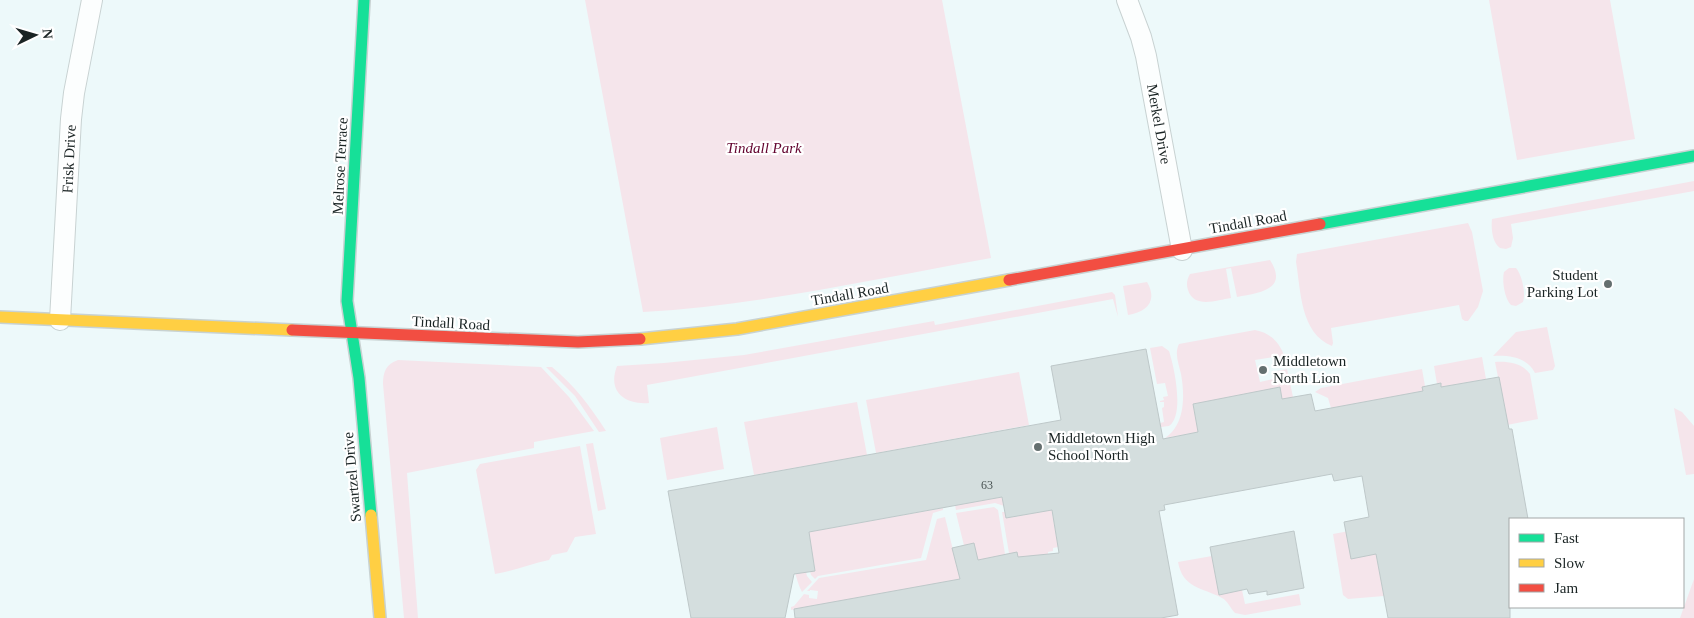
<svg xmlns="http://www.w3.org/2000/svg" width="1694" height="618" font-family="Georgia,serif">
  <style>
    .green { fill: #f5e5eb }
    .building { fill: #d4dede; stroke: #bec8c9 }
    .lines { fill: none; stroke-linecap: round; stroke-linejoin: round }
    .street-casing { stroke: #c8d2d2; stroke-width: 22 }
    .fast-casing { stroke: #c8d2d2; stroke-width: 14 }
    .slow-casing { stroke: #c8d2d2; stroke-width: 14 }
    .jam-casing { stroke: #c8d2d2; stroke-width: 14 }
    .street { stroke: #fcfefe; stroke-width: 20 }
    .fast { stroke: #16e098; stroke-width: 11 }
    .slow { stroke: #ffcf43; stroke-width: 11 }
    .jam { stroke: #f24e42; stroke-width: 11 }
    .poi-dot { fill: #646f6f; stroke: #fff; stroke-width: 2 }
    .labels { text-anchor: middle; stroke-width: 4.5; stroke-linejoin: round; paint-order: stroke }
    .number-label { font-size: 12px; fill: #485252 }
    .street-label { font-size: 15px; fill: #1a2424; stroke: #fff }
    .park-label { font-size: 15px; font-style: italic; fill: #62022e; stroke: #fff }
    .poi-label { font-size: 15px; fill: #1a2424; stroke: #fff; text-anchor: start }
  </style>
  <rect width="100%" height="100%" fill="#edf9fa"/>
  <path class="green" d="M585,0H942L991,258C875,279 760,305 643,312Z
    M1489,0H1610L1635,139L1517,160Z
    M1694,181V191L1511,224L1513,238L1511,247L1506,249L1500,248C1492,242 1491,228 1492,219Z
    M1468,223L1472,232L1483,291L1478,307L1468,321H1465L1462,319L1459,305L1331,328L1333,343L1332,346C1300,333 1301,291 1296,262L1297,254Z
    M1270,260C1289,290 1259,293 1237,297L1231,268L1226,269L1231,298C1217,300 1194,309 1188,290C1186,284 1187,279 1190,274Z
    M1509,268H1516C1522,275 1526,293 1523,302L1516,306L1511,305C1504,298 1502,280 1504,272Z
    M1147,282C1158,301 1147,312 1128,315L1123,286Z
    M1112,292L1115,295L1118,317L1113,299L647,385L649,403C625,405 607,392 617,366L664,363L744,355L934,321L935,325Z
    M1547,327L1555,366L1553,370L1535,373C1527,357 1509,355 1493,356L1516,332Z
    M1255,330C1272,333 1282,345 1286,362L1276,364L1274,357L1255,360L1260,382L1278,378L1277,371L1287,369L1293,397L1285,417L1280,388L1193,404L1198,432L1165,438C1185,425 1185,396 1181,374C1179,364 1174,354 1179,344Z
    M1162,346L1169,351C1174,366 1185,415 1169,426C1168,426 1162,427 1161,427L1160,423L1164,422L1162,408L1164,407V402H1160V401L1164,400L1163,397L1168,396L1165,383L1157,384L1150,348Z
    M1482,357L1486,379L1441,387L1440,383L1437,384L1434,366Z
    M398,360L541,367L569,397L594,431L534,442V448L407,473L418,618H404L383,384C383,372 386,364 398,360Z
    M1495,362C1508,361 1522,363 1530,374L1538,419L1507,425L1499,377H1498Z
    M546,367H552C575,386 590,406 606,431L599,432L575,396Z
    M1422,369L1425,386L1423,387V391L1331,408L1328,398L1315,392L1321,388Z
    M1019,372L1029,425L876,453L866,400Z
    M857,402L867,455L754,475L744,422Z
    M1674,408L1682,412L1694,426V474L1686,475Z
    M717,427L724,469L667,480L660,438Z
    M593,443L606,509L598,511L586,444Z
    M580,446L596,534L575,537L567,552L552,555L549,560C530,564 514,571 495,574L476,470L480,464Z
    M1048,489L1058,547L1053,548V551L1048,552V554L972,578L956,513L994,507L998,510L1005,554L1009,553L1002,512H1005L1007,518L1041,512L1004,506L995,503L956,510L955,505Z
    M943,508V510L933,513L921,558L818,576L815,579L811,575L810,571L815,570L809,535L806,572L807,576L812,582L802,592C794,576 791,554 792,535Z
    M945,517L960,579L791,610V607L794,606L804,594L809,595V598L817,599L818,591L810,590V591H807L819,578L926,560L937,519Z
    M1371,527L1384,596L1348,599L1343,595L1333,534Z
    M1212,556L1219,594L1242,590L1245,604L1299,594L1301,605L1245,615L1235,613C1230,608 1228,601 1222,598C1202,587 1183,589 1178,562Z
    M1694,579V618H1680Z"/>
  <path class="building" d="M1146,349L1163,439L1198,432L1193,404L1280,387L1282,399L1311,394L1315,411L1423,391L1422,387L1441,383V387L1499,377L1509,429H1512L1528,519H1510V618H1388L1376,554L1351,559L1344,522L1369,517L1362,476L1334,481L1332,474L1164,505L1165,510L1159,511L1178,615L1161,618H795L794,609L960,579L952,548L974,543L978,560L1017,552L1018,557L1059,553L1052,510L1006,518L1002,497L809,532L815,571L794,574L785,618H691L668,491L1061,420L1051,366Z
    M1294,531L1304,588L1267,595V591L1249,594L1247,589L1219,595L1210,547Z"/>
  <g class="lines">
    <g class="street-casing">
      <path id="street" d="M1127,0L1141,37L1146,56L1182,250
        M60,320L71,119L74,93L92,0"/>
    </g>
    <g class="fast-casing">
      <path id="fast" d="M364,0L347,301L359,378L371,515
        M1320,224L1694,156"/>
    </g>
    <g class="slow-casing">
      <path id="slow" d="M0,317L292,330
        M640,339L737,329L1009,280
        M371,515L380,618"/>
    </g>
    <g class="jam-casing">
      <path id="jam" d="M1009,280L1320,224
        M292,330L578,342L640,339"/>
    </g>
    <use href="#street" class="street"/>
    <use href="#fast" class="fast"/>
    <use href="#slow" class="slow"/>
    <use href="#jam" class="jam"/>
  </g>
  <g class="poi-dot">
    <circle cx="1608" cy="284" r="5"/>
    <circle cx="1263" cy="370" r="5"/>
    <circle cx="1038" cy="447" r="5"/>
  </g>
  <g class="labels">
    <g class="number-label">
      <text x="987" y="489">63</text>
    </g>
    <g class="street-label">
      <text transform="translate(1159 124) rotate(80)" y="5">Merkel Drive</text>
      <text transform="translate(69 159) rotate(-87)" y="5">Frisk Drive</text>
      <text transform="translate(340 166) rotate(-87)" y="5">Melrose Terrace</text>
      <text transform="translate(1248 222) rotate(-10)" y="5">Tindall Road</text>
      <text transform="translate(850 294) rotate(-10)" y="5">Tindall Road</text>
      <text transform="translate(451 323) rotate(3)" y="5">Tindall Road</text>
      <text transform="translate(352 477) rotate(-95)" y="5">Swartzel Drive</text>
    </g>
    <g class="park-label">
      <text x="764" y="153">Tindall Park</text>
    </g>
    <g class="poi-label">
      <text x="1598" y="280" text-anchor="end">Student<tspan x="1598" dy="17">Parking Lot</tspan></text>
      <text x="1273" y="366">Middletown<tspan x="1273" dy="17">North Lion</tspan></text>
      <text x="1048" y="443">Middletown High<tspan x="1048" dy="17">School North</tspan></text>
    </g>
  </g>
  <rect x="1509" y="518" width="175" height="90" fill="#ffffff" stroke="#a3a7a7"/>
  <rect x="1519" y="534" width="25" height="8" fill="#16e098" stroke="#a3a7a7"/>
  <text x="1554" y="543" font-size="15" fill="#1a2424">Fast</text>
  <rect x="1519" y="559" width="25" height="8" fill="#ffcf43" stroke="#a3a7a7"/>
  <text x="1554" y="568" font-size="15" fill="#1a2424">Slow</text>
  <rect x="1519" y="584" width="25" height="8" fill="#f24e42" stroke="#a3a7a7"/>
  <text x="1554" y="593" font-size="15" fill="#1a2424">Jam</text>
  <g transform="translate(35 35) rotate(85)" stroke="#ffffff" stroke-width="4" paint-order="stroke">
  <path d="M0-4L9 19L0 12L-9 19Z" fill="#1a2424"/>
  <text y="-8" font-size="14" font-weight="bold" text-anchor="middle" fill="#1a2424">N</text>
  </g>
</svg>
